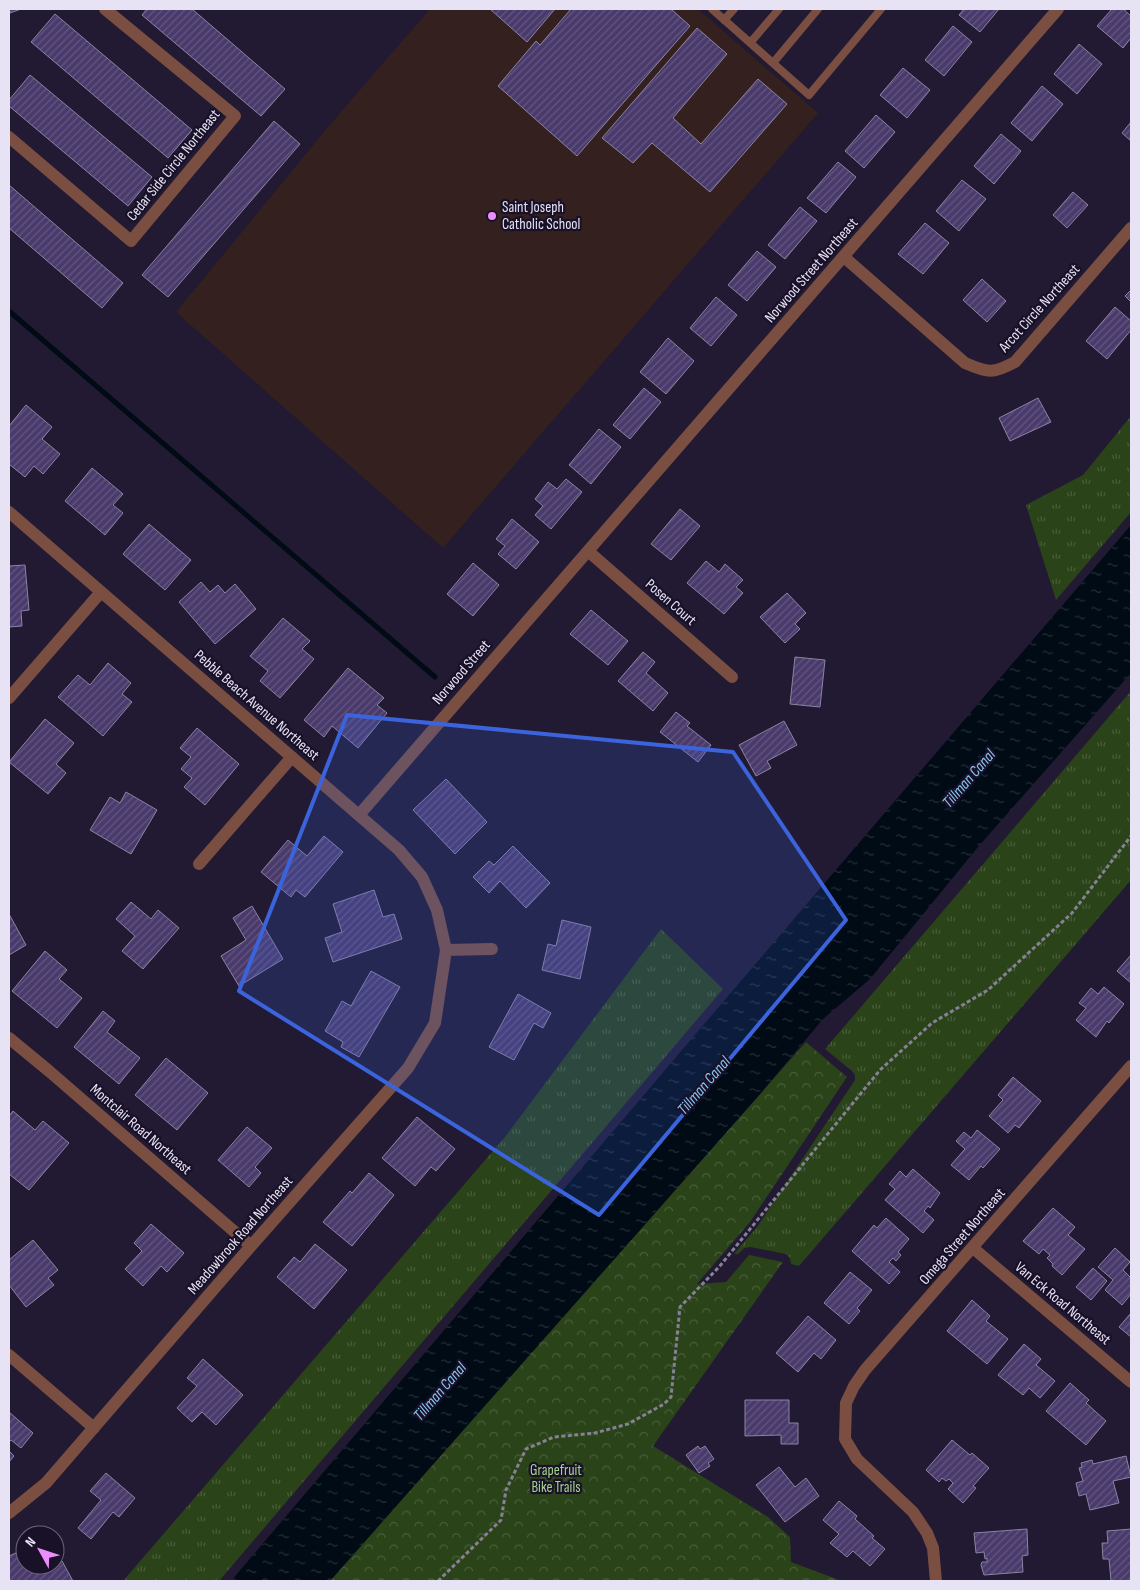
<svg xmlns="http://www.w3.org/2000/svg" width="1140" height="1590" font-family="'Sofia Sans Condensed',sans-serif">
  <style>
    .education { fill: #33201f }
    .grass { fill: url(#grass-tufts) }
    .park { fill: url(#park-crowns) }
    .water { fill: url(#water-ripples) }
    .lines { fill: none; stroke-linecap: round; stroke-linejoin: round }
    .stream { stroke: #000b16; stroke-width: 5 }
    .building { fill: url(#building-hatch); stroke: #8b84a2 }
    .path { stroke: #878196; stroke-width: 3; stroke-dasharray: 4 2.5; stroke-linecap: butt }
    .lane { stroke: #7a4e41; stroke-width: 8 }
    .street { stroke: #7a4e41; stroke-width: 12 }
    .marked { fill: #3b64dc; fill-opacity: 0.2; stroke: #3b64dc; stroke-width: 4; stroke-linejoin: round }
    .poi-dot { fill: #eb8dfb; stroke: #181128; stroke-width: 2 }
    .labels { text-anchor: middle; stroke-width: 4.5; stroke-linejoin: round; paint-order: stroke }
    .street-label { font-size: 15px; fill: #e7e3f4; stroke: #181128 }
    .poi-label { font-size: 15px; fill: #e7e3f4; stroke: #181128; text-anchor: start }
    .park-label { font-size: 15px; fill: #a6d58b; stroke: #181128 }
    .water-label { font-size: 16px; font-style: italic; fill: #89c7f3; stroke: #181128 }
  </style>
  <defs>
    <pattern id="grass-tufts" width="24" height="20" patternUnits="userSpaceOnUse" patternTransform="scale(1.25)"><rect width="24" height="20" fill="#2a4318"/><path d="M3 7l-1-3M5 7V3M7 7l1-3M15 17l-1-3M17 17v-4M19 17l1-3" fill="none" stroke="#495e3a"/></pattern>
    <pattern id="park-crowns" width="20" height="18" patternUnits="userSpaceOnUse" patternTransform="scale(1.25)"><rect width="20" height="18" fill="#2a4318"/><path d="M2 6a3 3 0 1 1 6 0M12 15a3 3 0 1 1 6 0" fill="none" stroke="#495e3a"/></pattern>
    <pattern id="water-ripples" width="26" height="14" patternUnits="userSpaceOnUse" patternTransform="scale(1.25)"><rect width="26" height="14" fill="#000b16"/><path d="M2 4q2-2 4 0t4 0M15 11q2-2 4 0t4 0" fill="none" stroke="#252e38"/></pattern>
    <pattern id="building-hatch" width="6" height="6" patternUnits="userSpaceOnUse" patternTransform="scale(1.25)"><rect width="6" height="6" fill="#493a6b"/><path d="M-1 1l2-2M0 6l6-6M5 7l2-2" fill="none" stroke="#635681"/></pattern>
  </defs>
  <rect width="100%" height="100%" fill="#211a32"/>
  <path class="education" d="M430,9H698L818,113L443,548L176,312L333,121Z"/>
  <path class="grass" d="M1131,416V512L1056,600L1026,505L1083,475Z
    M1131,691V880L799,1266L791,1264L790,1258L786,1254L750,1247L744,1248L738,1254H734L757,1227L855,1080V1075L852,1071L825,1049Z
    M661,929L723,989L219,1581H123L505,1137Z"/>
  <path class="park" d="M806,1042L847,1077L750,1222L697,1284L726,1282L749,1255L783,1262L653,1446L768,1517L790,1537L791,1562L842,1581H330Z"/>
  <path class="water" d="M1131,525V673L978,847L870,979L823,1019L761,1093L330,1581H231L699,1030Z"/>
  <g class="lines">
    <path class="stream" d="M9,311L435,677"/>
  </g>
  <path class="building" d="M9,9H21L10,13Z
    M147,9H192L285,89L261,116L142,15Z
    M490,9H555L527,42Z
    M571,9H671L690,26L577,156L498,86L536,41L540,45Z
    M964,9H999L980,32L959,15Z
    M1112,9H1123L1131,16V38L1123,48L1097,26Z
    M55,14L192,130L168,158L31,42Z
    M953,26L972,42L944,76L925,60Z
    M697,28L727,54L673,118L701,144L758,79L787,104L710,192L652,143L633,163L602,138Z
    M1079,44L1102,64L1077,94L1054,74Z
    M903,68L930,90L907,118L880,95Z
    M30,75L152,177L128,206L9,106V100Z
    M1042,86L1063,104L1032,141L1011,123Z
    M876,115L895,132L864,168L845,151Z
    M274,121L300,144L168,297L142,275Z
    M1131,122V141L1122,133Z
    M1001,134L1021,151L994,184L974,166Z
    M838,162L856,177L826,213L807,198Z
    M962,180L986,199L959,231L936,211Z
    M9,185L123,283L102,308L9,228Z
    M1073,192L1088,205L1067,228L1053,215Z
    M800,207L817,221L785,259L768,245Z
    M925,223L949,243L923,274L898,254Z
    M757,251L776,267L747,301L728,285Z
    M982,279L1006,301L987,322L963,300Z
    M1131,290V302L1125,296Z
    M716,297L737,315L711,346L690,328Z
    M1115,307L1131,321V330L1107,359L1086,341Z
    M668,338L694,361L666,394L640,372Z
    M644,388L661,402L630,439L613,425Z
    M1038,398L1051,422L1010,441L999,418Z
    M26,405L52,427L42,439L60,454L43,474L34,466L25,477L9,464V426Z
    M599,429L621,447L591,484L569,465Z
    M92,468L123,494L113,505L123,513L105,535L65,501Z
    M566,479L582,492L551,529L535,515L543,506L535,499L548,482L557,489Z
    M680,509L700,526L671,560L651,544Z
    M512,519L539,542L516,569L498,554L505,546L496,539Z
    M149,524L191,560L165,590L123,554Z
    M706,561L719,572L725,564L743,580L736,587L743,593L724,614L687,583Z
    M473,563L499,585L473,616L447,594Z
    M25,565L29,610L21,611L22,626L9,627V566Z
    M201,582L210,592L218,585L225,593L235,584L256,609L215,644L179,602Z
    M787,593L806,613L795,624L800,629L785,643L760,617Z
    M591,610L628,641L608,665L570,634Z
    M283,618L310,641L302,649L314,659L280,698L260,681L268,671L250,656Z
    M643,652L655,662L646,673L668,693L653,711L618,681Z
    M795,657L825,660L820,707L790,704Z
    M108,663L131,683L122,694L132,702L103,736L58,697L78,675L90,685Z
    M348,668L384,698L377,705L387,713L358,748L332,726L324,737L304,720Z
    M676,712L690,723L687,726L711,745L698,762L660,732Z
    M45,719L74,743L56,764L66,773L48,794L9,762Z
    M784,721L797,745L767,761L771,768L756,776L739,745Z
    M197,728L239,764L205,805L184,787L192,778L181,769L191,757L180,748Z
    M446,779L487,822L455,854L413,810Z
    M126,792L157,810L131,854L90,830L110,797L120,803Z
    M324,836L343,852L305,897L296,890L291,897L261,872L288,840L307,856Z
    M513,846L550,883L526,908L500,881L489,893L473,877L489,861L494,865Z
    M374,890L383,917L394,914L402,939L333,962L325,938L342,932L333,904Z
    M131,902L151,919L158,910L179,928L143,969L122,951L135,936L116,919Z
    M252,906L283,959L239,986L221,956L246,940L233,918Z
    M9,914L26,945L9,955Z
    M562,920L591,927L580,979L542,970L548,944L556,946Z
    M45,951L67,970L59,979L82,998L57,1028L12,991Z
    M1131,955V983L1117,971Z
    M371,971L400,987L359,1057L341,1047L343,1042L325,1031L342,1001L351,1006Z
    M1104,987L1124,1004L1109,1023L1107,1021L1096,1037L1076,1020L1086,1008L1079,1003L1091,988L1098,994Z
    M518,994L551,1013L543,1028L534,1023L514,1060L489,1047Z
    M103,1011L115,1021L107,1032L140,1058L119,1084L74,1047Z
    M166,1058L208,1093L177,1130L135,1095Z
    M1013,1077L1041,1101L1019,1128L1015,1125L1008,1133L989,1116L1003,1100L998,1095Z
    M13,1111L35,1130L43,1121L69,1143L29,1190L9,1174V1116Z
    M417,1117L455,1149L436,1171L431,1167L415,1186L382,1158Z
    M247,1127L272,1148L255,1167L261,1173L249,1187L218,1160Z
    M977,1130L1000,1149L983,1168L981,1166L969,1180L951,1165L965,1149L956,1141L964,1132L971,1138Z
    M913,1169L940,1193L930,1208L928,1206L924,1211L934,1220L923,1233L885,1200L895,1189L889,1184L900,1171L906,1177Z
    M369,1173L394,1195L352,1246L323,1222L350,1191L352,1193Z
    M1053,1208L1075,1227L1068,1235L1085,1249L1062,1275L1052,1266L1053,1264L1047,1258L1050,1255L1043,1249L1039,1254L1023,1241Z
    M886,1218L909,1239L898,1252L901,1255L896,1261L893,1258L889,1262L900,1272L889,1284L852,1251L874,1225L877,1228Z
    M151,1224L184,1253L167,1272L161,1266L143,1286L125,1269L142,1251L134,1243Z
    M33,1240L58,1270L48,1278L54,1285L26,1307L9,1285V1260Z
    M315,1244L347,1270L314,1309L277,1277L294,1257L300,1262Z
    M1115,1248L1130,1262L1123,1270L1131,1278V1294L1122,1305L1105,1290L1113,1280L1098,1267Z
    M1093,1268L1107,1281L1091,1300L1076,1287Z
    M850,1272L872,1290L857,1308L860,1311L849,1324L824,1303Z
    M972,1300L990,1316L986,1321L1008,1339L987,1364L947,1331Z
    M1131,1313V1337L1119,1327Z
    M808,1316L836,1340L821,1359L814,1353L798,1372L776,1353Z
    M1024,1344L1041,1359L1036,1365L1055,1381L1040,1398L1029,1388L1023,1395L998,1375Z
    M203,1359L243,1395L216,1425L202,1412L192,1422L177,1408L197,1386L187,1378Z
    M1070,1383L1089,1400L1086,1403L1106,1421L1086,1445L1046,1411Z
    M745,1400H789V1423H798V1444H781V1435L745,1436Z
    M9,1412L33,1433L21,1448L11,1440L9,1442Z
    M952,1440L970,1455L972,1453L989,1468L973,1486L976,1488L963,1503L948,1489L953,1483L949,1479L946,1481L942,1478L939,1482L926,1470Z
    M698,1446L700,1449L705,1446L714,1459L708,1463L710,1466L699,1473L686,1455Z
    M9,1451L14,1456L9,1462Z
    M1126,1456L1131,1477L1113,1481L1119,1503L1090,1510L1086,1494L1079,1496L1076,1483L1083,1481L1079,1468L1082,1467L1081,1463L1092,1460L1093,1464Z
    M779,1467L795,1487L806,1478L819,1496L785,1522L756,1485Z
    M106,1473L135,1498L119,1517L113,1512L91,1539L78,1528L101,1500L90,1491Z
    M839,1501L857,1516L855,1519L874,1536L872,1538L885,1549L870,1566L853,1551L847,1557L830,1543L839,1534L823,1520Z
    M1027,1529L1028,1555L1022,1556L1023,1572L984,1575L981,1565L982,1562H987V1558L985,1559L984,1552L976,1553L974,1533Z
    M1131,1529V1581H1111L1109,1559H1103L1102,1543H1108L1107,1531Z
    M25,1549V1565H33L37,1573L62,1561L73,1581H9V1556Z"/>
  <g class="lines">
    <path class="path" d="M438,1581L501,1520L506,1490L526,1449L554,1437L595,1433L628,1424L664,1404L671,1397L680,1307L719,1267L880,1070L932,1023L988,990L1072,913L1131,836"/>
    <path class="lane" d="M712,9L809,95L881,9
      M724,20L734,9
      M750,43L779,9
      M773,63L818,9"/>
    <path class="street" d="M9,137L131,241L235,116L105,9
      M844,257L965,363C988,373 993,374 1015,362L1131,228
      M9,512L399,850L422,877L437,910L446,950L435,1023L408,1068L251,1246L46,1483L9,1513
      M588,551L732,677
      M9,698L101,592
      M359,815L1058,9
      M199,864L292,757
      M446,950L492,949
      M9,1038L49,1071L251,1246
      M973,1248L1131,1382
      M9,1355L94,1428
      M936,1581L933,1548L927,1533L913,1512L857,1459L845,1439L846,1403L854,1386L865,1370L1131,1066"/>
  </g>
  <path class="marked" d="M347,715L733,752L846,920L599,1215L239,991Z"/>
  <circle class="poi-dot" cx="492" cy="216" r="5"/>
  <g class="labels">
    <g class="street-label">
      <text transform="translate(173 165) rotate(-51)" y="5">Cedar Side Circle Northeast</text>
      <text transform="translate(811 270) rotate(-49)" y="5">Norwood Street Northeast</text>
      <text transform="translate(1039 308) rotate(-48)" y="5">Arcot Circle Northeast</text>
      <text transform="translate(671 602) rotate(41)" y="5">Posen Court</text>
      <text transform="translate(461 672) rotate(-49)" y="5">Norwood Street</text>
      <text transform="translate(257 705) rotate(41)" y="5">Pebble Beach Avenue Northeast</text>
      <text transform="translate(141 1129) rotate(41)" y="5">Montclair Road Northeast</text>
      <text transform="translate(240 1235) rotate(-49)" y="5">Meadowbrook Road Northeast</text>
      <text transform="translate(962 1236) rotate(-49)" y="5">Omega Street Northeast</text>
      <text transform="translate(1063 1303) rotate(40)" y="5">Van Eck Road Northeast</text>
    </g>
    <g class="poi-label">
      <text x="502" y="212">Saint Joseph<tspan x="502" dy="17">Catholic School</tspan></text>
    </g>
    <g class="park-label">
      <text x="556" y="1475">Grapefruit<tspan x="556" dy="17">Bike Trails</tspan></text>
    </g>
    <g class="water-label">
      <text transform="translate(968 778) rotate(-49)" y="6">Tillman Canal</text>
      <text transform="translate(703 1085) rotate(-49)" y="6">Tillman Canal</text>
      <text transform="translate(439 1391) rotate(-49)" y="6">Tillman Canal</text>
    </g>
  </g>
  <rect width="1140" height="1590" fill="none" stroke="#e7e3f4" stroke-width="20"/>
  <g transform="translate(40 1550) rotate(310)"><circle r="24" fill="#181128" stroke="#6b657a"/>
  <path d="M0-4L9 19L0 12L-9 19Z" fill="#eb8dfb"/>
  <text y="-8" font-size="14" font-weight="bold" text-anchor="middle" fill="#e7e3f4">N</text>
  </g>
</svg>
